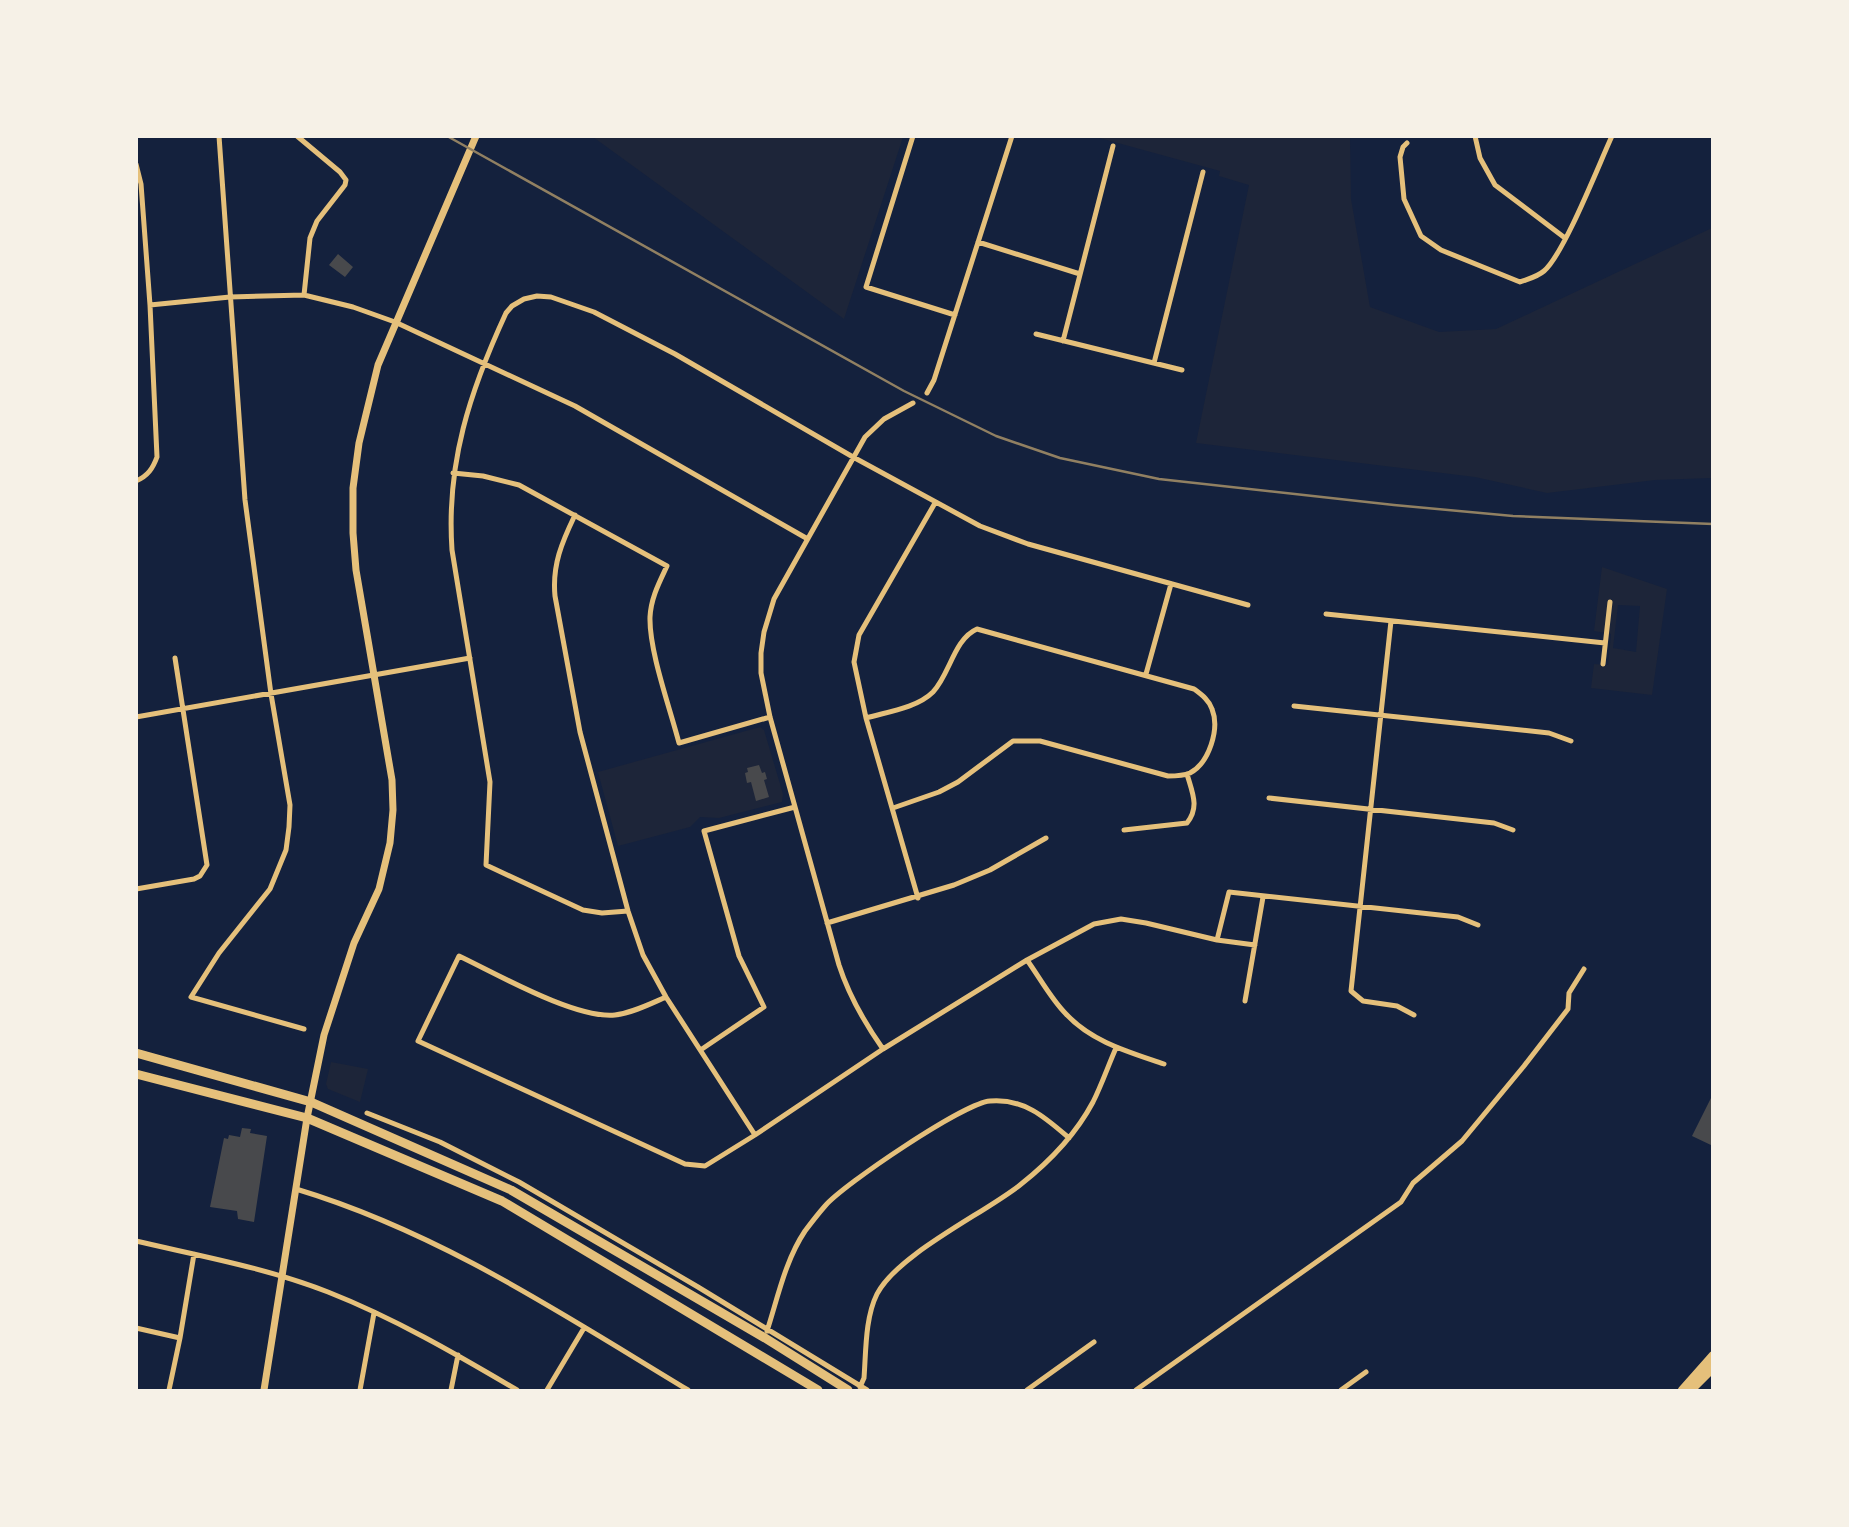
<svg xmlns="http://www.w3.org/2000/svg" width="1849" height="1527" font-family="'IBM Plex Sans',sans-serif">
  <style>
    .green { fill: #1d2539; fill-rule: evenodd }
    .building { fill: #48494c }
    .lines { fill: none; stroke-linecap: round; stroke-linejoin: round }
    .minor { stroke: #e5c07b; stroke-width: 5 }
    .tertiary { stroke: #e5c07b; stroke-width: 7 }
    .secondary { stroke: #e5c07b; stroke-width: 8 }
    .trunk { stroke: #e5c07b; stroke-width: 9 }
    .motorway { stroke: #e5c07b; stroke-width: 10 }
    .rail { stroke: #918062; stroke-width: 2.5 }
  </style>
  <rect width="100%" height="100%" fill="#14213d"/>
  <path class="green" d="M593,137H903L844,319Z
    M1096,137H1350L1351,199L1370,307L1439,332L1496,329L1712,228V478L1655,480L1547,493L1475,477L1196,443L1249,185L1219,176L1220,171Z
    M1602,567L1667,589L1652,695L1591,688L1594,664L1608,665L1611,634L1594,631ZM1618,605L1640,606L1636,652L1613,648Z
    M760,727L764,730L783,794L782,802L719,818L700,817L690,827L618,846L598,772Z
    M331,1062L368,1069L360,1102L328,1089L326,1084Z"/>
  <path class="building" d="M338,254L353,267L345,277L329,265Z
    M759,765L762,773L765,772L767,779L764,780L769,797L756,801L751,782L747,783L745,773L748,772L747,768Z
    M1713,1094V1146L1692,1136Z
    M242,1128L251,1129L250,1133L267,1136L254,1222L238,1219L237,1211L210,1207L224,1138L228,1139L229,1135L240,1137Z"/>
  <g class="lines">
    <path class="minor" d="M219,136L245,500L271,694L290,805L289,827L286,850L270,889L219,953L191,997L304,1029
      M297,136L340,172L346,180L345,185L317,221L310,238L304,295
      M913,136L866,287L955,315
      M1475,136L1480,158L1495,185L1565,238
      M1407,143L1403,147L1400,157L1404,199L1421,236L1441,250L1520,282C1528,279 1537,277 1544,271C1564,254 1599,164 1612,136
      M136,164L141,184L150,305L157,457C153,468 148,476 136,481
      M978,242L1080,274
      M150,305L230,297L304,295L353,307L395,322L575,406L806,538
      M1036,334L1182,370
      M1063,341L1113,146
      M1154,363L1203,172
      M927,393L934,380L1012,136
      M453,473L483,476L519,485L667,566C659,583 651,598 650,617C649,651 670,708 679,743L770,717
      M575,515C562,542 552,565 555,596L580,732L628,911L643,955L666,997L755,1135
      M1326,614L1605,643
      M1391,621L1351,991L1363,1001L1397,1006L1414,1015
      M1603,664L1610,602
      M1146,674L1171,584
      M1294,706L1549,733L1571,741
      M136,717L470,658
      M866,718C887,712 917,708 933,692C950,674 954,639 977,629L1194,689C1202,695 1209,700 1212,709C1220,729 1209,763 1190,773C1183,776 1175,776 1168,776L1040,741H1013L958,782L939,792L893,808
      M1269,798L1494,823L1513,830
      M1124,830L1187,823C1200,807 1192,792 1187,774
      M136,889L194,879L200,876L207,865L175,658
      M918,898L866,718L854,662L859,635L935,503
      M628,911L602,913L583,910L486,865L490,782L452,550C446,463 470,391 506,313L512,306L524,299L537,296L551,297L594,312L675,354L853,457L980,526L1028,544L1248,605
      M827,923L954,885L990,870L1046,838
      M1217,940L1229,892L1458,917L1478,925
      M1027,960C1040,978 1051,999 1066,1014C1092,1042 1129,1052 1164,1064
      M666,997C650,1004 632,1013 615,1015C575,1019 497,974 459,956L418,1041L685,1164L705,1166L755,1135L883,1049L1027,960L1094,924L1121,919L1146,923L1217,940L1255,945
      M1245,1001L1263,897
      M702,1049L764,1007L739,956L704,831L795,807
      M883,1049C864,1022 849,996 839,965L770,717L761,673V653L764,632L774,599L865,437L884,419L913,403
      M367,1113L440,1142L519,1182L698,1287L867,1390
      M296,1189C439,1232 562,1314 688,1390
      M136,1241C200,1256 267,1268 328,1292C394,1318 456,1354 517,1390
      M136,1328L180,1338
      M767,1331C778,1297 785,1261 805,1231C811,1223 818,1214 825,1206C844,1184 964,1103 990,1101C1024,1098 1046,1118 1069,1138
      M860,1387L864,1378C866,1352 865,1318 877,1294C898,1254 983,1214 1020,1185C1048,1163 1076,1134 1093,1102C1102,1084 1108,1066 1116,1048
      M169,1390L180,1338L194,1254
      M360,1390L374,1313
      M451,1390L458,1355
      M547,1390L584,1328
      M1027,1390L1094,1342
      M1136,1390L1401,1202L1413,1183L1462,1141L1524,1066L1568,1009L1569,993L1584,969
      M1341,1390L1366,1372"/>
    <path class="tertiary" d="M264,1390L307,1118L324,1035L354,943L379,889L390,843L393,810L392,780L356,570L353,533V488L359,443L378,365L476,136"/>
    <path class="secondary" d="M1682,1390L1713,1355"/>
    <path class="trunk" d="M136,1053L311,1102L511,1190L765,1338L848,1390
      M136,1074L307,1118L502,1201L818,1390"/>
    <path class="motorway" d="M1690,1390L1713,1367"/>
    <path class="rail" d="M447,136L904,391L996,436L1060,458L1159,479L1394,505L1513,516L1713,524"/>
  </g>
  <rect width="1849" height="1527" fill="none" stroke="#f6f1e7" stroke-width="276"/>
</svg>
